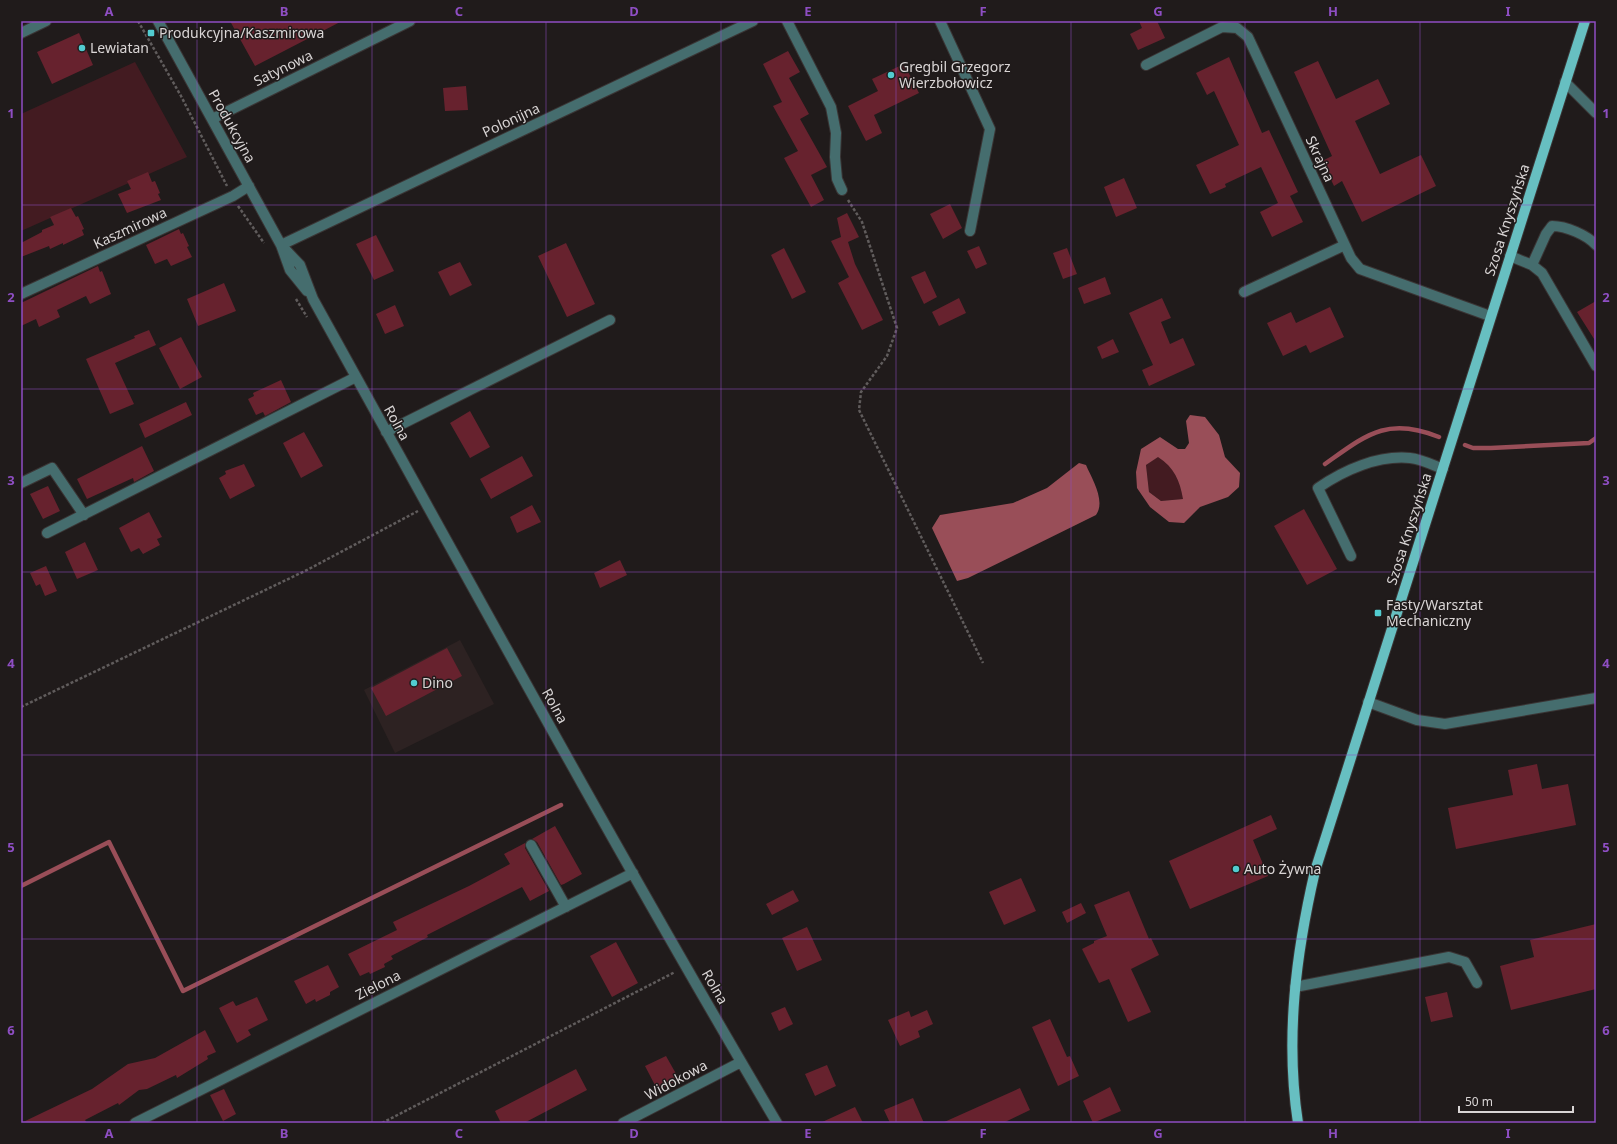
<svg xmlns="http://www.w3.org/2000/svg" width="1617" height="1144" font-family="'Noto Sans',sans-serif">
  <style>
    .built { fill: #2d2222 }
    .green { fill: #431b21 }
    .water { fill: #994e58; fill-rule: evenodd }
    .lines { fill: none; stroke-linecap: round; stroke-linejoin: round }
    .stream { stroke: #994e58; stroke-width: 4.5 }
    .building { fill: #67222e }
    .minor-casing { stroke: #3a3535; stroke-width: 12 }
    .major-casing { stroke: #3a3535; stroke-width: 12 }
    .path { stroke: #605c5c; stroke-width: 2.5; stroke-dasharray: 3 2; stroke-linecap: butt }
    .minor { stroke: #456d6e; stroke-width: 10 }
    .major { stroke: #67bfc1; stroke-width: 10 }
    .grid { fill: none; stroke: #8e4ec3; stroke-width: 1; stroke-opacity: 0.55 }
    .poi-dot { fill: #52ccd0; stroke: #201b1b; stroke-width: 1.5 }
    .labels { text-anchor: middle; stroke-width: 3; stroke-linejoin: round; paint-order: stroke }
    .poi-label { font-size: 14px; fill: #d9d5d5; stroke: #201b1b; text-anchor: start }
    .street-label { font-size: 14px; fill: #d9d5d5; stroke: #201b1b }
    .neatline { fill: none; stroke: #8e4ec3; stroke-width: 1.5 }
    .grid-label { font-size: 13px; text-anchor: middle; font-weight: bold; fill: #8e4ec3 }
  </style>
  <rect width="100%" height="100%" fill="#201b1b"/>
  <path class="built" d="M460,640L494,704L395,753L364,690Z"/>
  <path class="green" d="M135,62L187,157L21,231V114Z
    M1158,456C1176,469 1178,479 1184,499L1161,501L1149,492L1146,465Z"/>
  <path class="water" d="M1190,415L1205,417L1219,435L1225,457L1240,473L1239,487L1228,497L1200,507L1184,523L1169,522L1150,507L1137,488L1136,472L1141,449L1160,437L1178,449H1185L1189,443L1186,421ZM1158,457C1174,467 1180,481 1183,499L1161,501L1149,492L1146,465Z
    M1079,463L1086,465C1092,479 1106,501 1096,515L968,578L957,581L932,528L940,515L1013,503L1047,488Z"/>
  <g class="lines">
    <path class="stream" d="M1465,445L1473,448H1491L1589,443L1596,438
      M1325,464C1366,435 1387,416 1439,437
      M21,886L109,842L183,991L561,805"/>
  </g>
  <path class="building" d="M230,21H342L255,66Z
    M1139,21H1157L1165,38L1138,50L1130,34L1142,28Z
    M79,33L93,65L52,84L37,52Z
    M788,51L800,72L789,78L809,114L800,119L827,167L811,175L824,200L811,207L784,158L798,151L773,106L782,102L763,64Z
    M1229,57L1262,133L1269,130L1298,192L1290,196L1303,222L1272,237L1260,212L1278,203L1261,167L1225,184L1226,187L1210,194L1196,165L1239,145L1214,91L1207,95L1196,73Z
    M1318,61L1336,99L1378,79L1390,104L1355,121L1380,174L1421,155L1436,186L1362,222L1342,181L1334,186L1322,161L1332,156L1294,72Z
    M904,64L919,93L874,115L882,133L866,141L848,106L878,91L872,79Z
    M466,86L468,110L445,111L443,88Z
    M148,172L152,182L155,181L160,193L158,194L161,200L127,213L118,194L131,189L127,181Z
    M1124,178L1137,208L1116,217L1104,187Z
    M950,204L962,228L943,239L930,214Z
    M71,208L76,217L78,216L84,229L82,230L84,235L63,245V243L50,249L49,246L21,257V243L42,232V230L54,225L50,217Z
    M847,213L859,237L848,242L855,264L883,320L862,330L838,283L849,277L831,241L841,237L837,218Z
    M179,229L181,234L183,233L189,246L187,247L192,257L171,266L167,259L155,264L146,245Z
    M376,235L394,271L374,280L356,244Z
    M566,243L595,304L567,317L538,256Z
    M979,246L987,264L976,269L967,251Z
    M784,248L806,292L792,299L771,255Z
    M1067,248L1077,274L1063,279L1053,253Z
    M460,262L472,285L450,296L438,272Z
    M98,266L100,272L102,271L111,294L90,304L86,296L57,310L60,317L39,327L36,319L21,326V303Z
    M925,271L937,297L924,304L911,277Z
    M1105,277L1111,294L1084,304L1078,288Z
    M224,283L236,311L198,326L187,299Z
    M959,298L966,313L939,326L932,312Z
    M1162,298L1171,318L1161,322L1170,344L1183,338L1195,365L1149,386L1142,370L1153,365L1129,313Z
    M1596,301V342L1577,312Z
    M395,305L404,326L385,334L376,314Z
    M1330,307L1344,337L1310,353L1306,345L1283,356L1267,323L1291,312L1296,323Z
    M149,330L156,345L115,363L134,404L110,414L86,359L135,338L134,336Z
    M181,337L202,377L180,389L159,348Z
    M1113,339L1119,352L1102,359L1097,347Z
    M281,380L291,402L265,416L263,412L256,415L248,399L254,396L253,393Z
    M186,402L192,415L145,438L139,424Z
    M470,411L490,447L470,458L450,423Z
    M304,432L323,466L301,478L283,443Z
    M142,446L154,471L134,482L133,478L87,499L77,479Z
    M522,456L533,476L491,499L480,479Z
    M244,464L255,486L230,499L219,478L226,474L225,471Z
    M48,486L60,511L43,519L30,494Z
    M532,505L541,522L517,533L510,517Z
    M1304,509L1337,569L1307,585L1274,526Z
    M149,512L162,537L157,539L160,545L143,554L139,548L131,552L119,528Z
    M85,542L98,570L77,579L65,552Z
    M620,560L627,575L600,588L594,573Z
    M46,566L57,591L45,596L40,584L36,586L30,573Z
    M447,648L462,676L386,716L371,688Z
    M1537,764L1542,789L1568,784L1576,825L1456,849L1448,808L1513,795L1508,770Z
    M1271,815L1277,829L1253,840L1268,876L1190,909L1169,861Z
    M555,826L582,874L564,884L561,885L537,842L532,839Z
    M525,843V848L549,891L530,901L522,887L427,935L428,937L391,956L393,959L384,964L385,967L370,974L369,972L360,976L348,954L397,930L393,922L469,886L510,864L504,854Z
    M1021,878L1036,911L1004,925L989,892Z
    M793,890L799,901L772,915L766,904Z
    M1129,891L1149,939L1151,938L1159,955L1131,969L1151,1012L1128,1022L1109,979L1099,983L1082,949L1094,943V941L1107,936L1094,905Z
    M1081,903L1086,913L1067,923L1062,912Z
    M1596,924V989L1511,1010L1500,966L1534,957L1530,940Z
    M807,927L822,960L797,971L782,938Z
    M616,942L638,983L612,997L590,956Z
    M328,965L339,987L330,992V995L316,1002L315,999L306,1004L294,981Z
    M1447,992L1453,1017L1431,1022L1425,997Z
    M257,997L268,1020L248,1030L251,1035L237,1043L219,1008L233,1001L236,1006Z
    M785,1007L793,1024L779,1031L771,1013Z
    M927,1010L933,1024L918,1031L920,1037L900,1046L888,1020L909,1011L911,1017Z
    M1050,1019L1067,1057L1070,1056L1079,1076L1058,1086L1032,1027Z
    M205,1030L216,1052L207,1056L208,1059L177,1078L176,1075L147,1089L139,1090L119,1105L118,1103L85,1120L87,1123H21L92,1089L128,1064L155,1058Z
    M666,1056L679,1079L658,1091L645,1066Z
    M827,1065L836,1086L815,1096L805,1074Z
    M576,1069L587,1090L524,1123H501L495,1111Z
    M1110,1087L1121,1111L1093,1123L1083,1101Z
    M1020,1088L1030,1110L1003,1123H942Z
    M224,1089L236,1114L223,1121L210,1095Z
    M913,1098L924,1123H890L884,1110Z
    M855,1107L863,1123H820Z"/>
  <g class="lines">
    <g class="minor-casing">
      <path id="minor" d="M158,21L281,245L290,270L307,291
        M787,21L831,107L836,133L835,157L837,179L842,190
        M940,21L990,129L970,231
        M21,33L46,21
        M1146,65L1222,27L1237,28L1248,37L1351,258L1360,269L1490,316
        M1565,82L1596,113
        M212,119L410,21
        M281,245L300,265L313,299C466,575 617,852 777,1123
        M281,245L753,21
        M1510,256L1532,265L1546,234L1552,226C1566,226 1587,235 1596,245
        M1532,265L1542,273L1596,366
        M1244,292L1345,245
        M21,294L233,196L249,186
        M386,432L610,320
        M21,483L52,468L84,515
        M47,533L356,377
        M1351,556L1318,488C1344,470 1378,455 1410,458C1421,459 1433,465 1443,469
        M1368,702L1417,720L1445,724L1596,698
        M531,845L566,907
        M1295,987L1449,957L1465,962L1477,983
        M135,1123L633,873
        M623,1123L741,1062"/>
    </g>
    <g class="major-casing">
      <path id="major" d="M1298,1123C1285,1038 1296,953 1315,871L1585,21"/>
    </g>
    <path class="path" d="M138,21L181,96L227,186
      M848,200L862,222L897,328L887,356L861,392L859,410L983,663
      M238,206L264,243
      M296,299L307,317
      M21,707L307,570L418,511
      M382,1123L675,972"/>
    <use href="#minor" class="minor"/>
    <use href="#major" class="major"/>
  </g>
  <path class="grid" d="M197,21V1123M372,21V1123M546,21V1123M721,21V1123M896,21V1123M1071,21V1123M1245,21V1123M1420,21V1123M21,205H1596M21,389H1596M21,572H1596M21,755H1596M21,939H1596"/>
  <g class="poi-dot">
    <rect x="147" y="29" width="8" height="8" rx="2"/>
    <circle cx="82" cy="48" r="4"/>
    <circle cx="891" cy="75" r="4"/>
    <rect x="1374" y="609" width="8" height="8" rx="2"/>
    <circle cx="414" cy="683" r="4"/>
    <circle cx="1236" cy="869" r="4"/>
  </g>
  <g class="labels">
    <g class="poi-label">
      <text x="159" y="38">Produkcyjna/Kaszmirowa</text>
      <text x="90" y="53">Lewiatan</text>
      <text x="899" y="72">Gregbil Grzegorz<tspan x="899" dy="16">Wierzbołowicz</tspan></text>
      <text x="1386" y="610">Fasty/Warsztat<tspan x="1386" dy="16">Mechaniczny</tspan></text>
      <text x="422" y="688">Dino</text>
      <text x="1244" y="874">Auto Żywna</text>
    </g>
    <g class="street-label">
      <text transform="translate(283 68) rotate(-26)" y="5">Satynowa</text>
      <text transform="translate(511 120) rotate(-25)" y="5">Polonijna</text>
      <text transform="translate(232 126) rotate(61)" y="5">Produkcyjna</text>
      <text transform="translate(1320 159) rotate(65)" y="5">Skrajna</text>
      <text transform="translate(1507 220) rotate(-72)" y="5">Szosa Knyszyńska</text>
      <text transform="translate(130 228) rotate(-25)" y="5">Kaszmirowa</text>
      <text transform="translate(397 423) rotate(61)" y="5">Rolna</text>
      <text transform="translate(1409 529) rotate(-72)" y="5">Szosa Knyszyńska</text>
      <text transform="translate(555 706) rotate(61)" y="5">Rolna</text>
      <text transform="translate(378 985) rotate(-27)" y="5">Zielona</text>
      <text transform="translate(715 987) rotate(60)" y="5">Rolna</text>
      <text transform="translate(676 1080) rotate(-28)" y="5">Widokowa</text>
    </g>
  </g>
  <rect width="1617" height="1144" fill="none" stroke="#201b1b" stroke-width="44"/>
  <path d="M1459 1106v6h114v-6" fill="none" stroke="#d9d5d5" stroke-width="2"/>
  <text x="1465" y="1106" font-size="12" fill="#d9d5d5" stroke="#201b1b" stroke-width="3" paint-order="stroke">50 m</text>
  <rect x="22" y="22" width="1573" height="1100" class="neatline"/>
  <g class="grid-label">
    <text x="109" y="16">A</text>
    <text x="284" y="16">B</text>
    <text x="459" y="16">C</text>
    <text x="634" y="16">D</text>
    <text x="808" y="16">E</text>
    <text x="983" y="16">F</text>
    <text x="1158" y="16">G</text>
    <text x="1333" y="16">H</text>
    <text x="1508" y="16">I</text>
    <text x="11" y="118">1</text>
    <text x="1606" y="118">1</text>
    <text x="11" y="302">2</text>
    <text x="1606" y="302">2</text>
    <text x="11" y="485">3</text>
    <text x="1606" y="485">3</text>
    <text x="11" y="668">4</text>
    <text x="1606" y="668">4</text>
    <text x="11" y="852">5</text>
    <text x="1606" y="852">5</text>
    <text x="11" y="1035">6</text>
    <text x="1606" y="1035">6</text>
    <text x="109" y="1138">A</text>
    <text x="284" y="1138">B</text>
    <text x="459" y="1138">C</text>
    <text x="634" y="1138">D</text>
    <text x="808" y="1138">E</text>
    <text x="983" y="1138">F</text>
    <text x="1158" y="1138">G</text>
    <text x="1333" y="1138">H</text>
    <text x="1508" y="1138">I</text>
  </g>
</svg>
